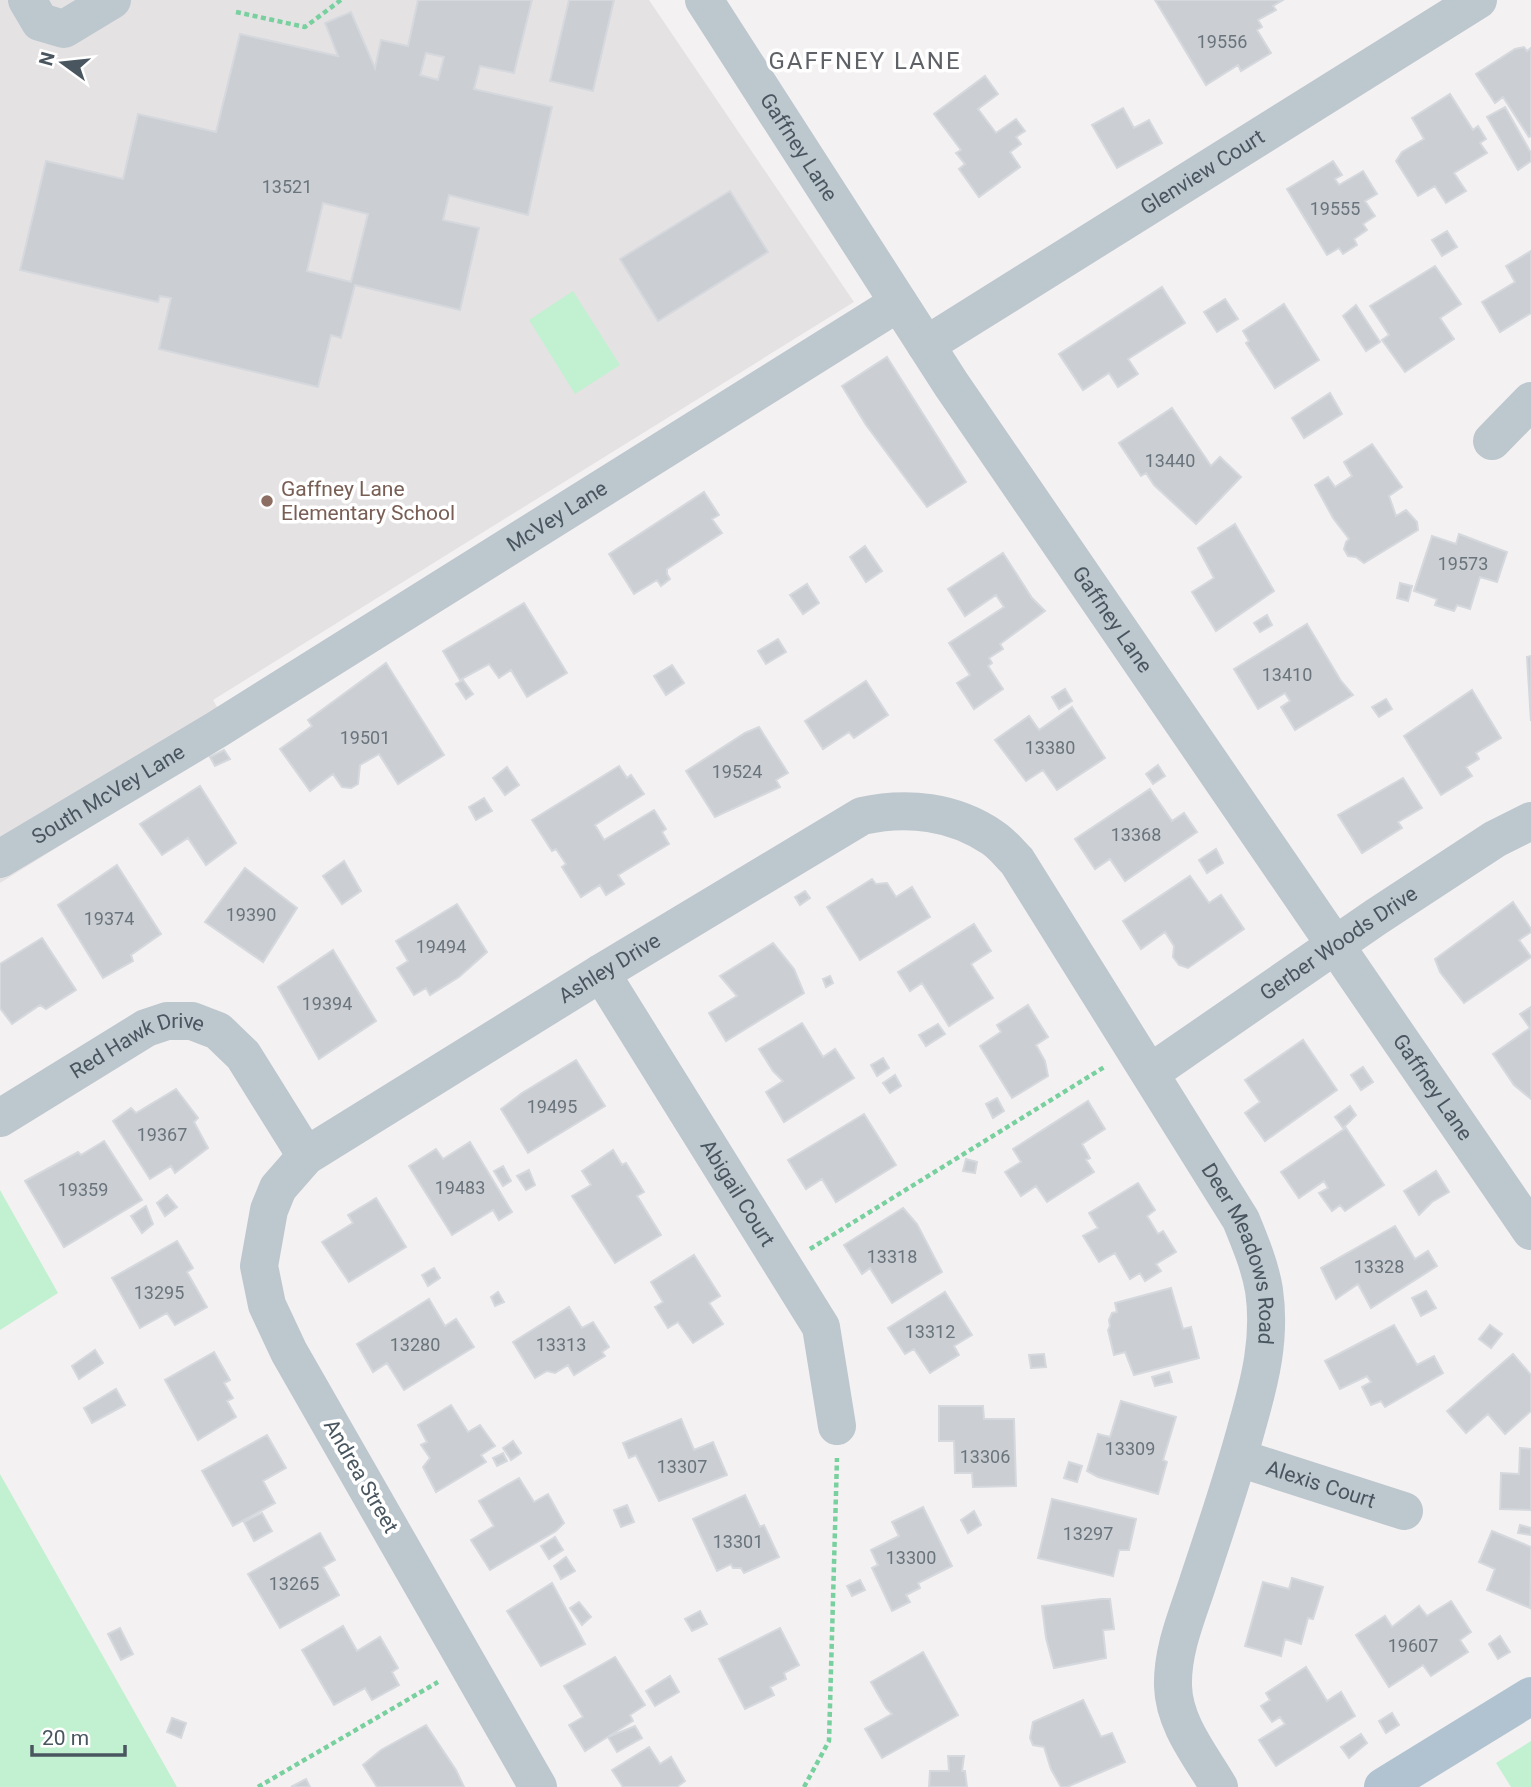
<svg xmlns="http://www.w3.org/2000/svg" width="1531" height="1787" font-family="Roboto,sans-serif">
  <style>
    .education { fill: #e5e2e4 }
    .green { fill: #c1f1d0 }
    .building { fill: #cbcfd4; stroke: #d5d8dd; stroke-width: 2; fill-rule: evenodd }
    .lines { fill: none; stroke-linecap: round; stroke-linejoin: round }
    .path { stroke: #78d09f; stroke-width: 4.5; stroke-dasharray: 5 3.5; stroke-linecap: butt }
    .minor { stroke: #bdc7ce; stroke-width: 38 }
    .major { stroke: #b1c3d0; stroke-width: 38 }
    .education-dot { fill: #8d6e63; stroke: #fff; stroke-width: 2.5 }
    .labels { text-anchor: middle; stroke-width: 7; stroke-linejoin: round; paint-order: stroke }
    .number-label { font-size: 18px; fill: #6a747c }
    .street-label { font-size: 21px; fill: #49565f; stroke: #fff }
    .education-label { font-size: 21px; fill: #785e54; stroke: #fff; text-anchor: start }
    .quarter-label { font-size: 24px; letter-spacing: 2px; fill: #5e6267; stroke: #fff }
  </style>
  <rect width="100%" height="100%" fill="#f4f1f2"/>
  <path class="education" d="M0,0H649L854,302L213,700L235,737L0,883Z"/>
  <path class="green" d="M573,291L620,365L575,394L529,320Z
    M0,1190L58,1293L0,1330Z
    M0,1474L177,1787H0Z
    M1531,1741V1787H1511L1496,1763Z"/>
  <path class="building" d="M418,0H532L514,73L480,66L474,89L552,107L528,215L449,195L443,220L479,228L460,310L355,285L341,338L331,335L318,387L159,349L171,298L160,296L158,302L20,270L46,161L123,179L138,114L216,132L240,34L338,56L325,23L351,12L375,68L381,40L408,46ZM426,53L444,57L438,80L420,75ZM323,203L368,214L351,282L307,271Z
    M569,0H614L593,91L550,81Z
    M1155,0H1283L1273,6L1276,10L1258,20L1262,27L1257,30L1271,53L1241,71L1238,65L1206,85Z
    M1524,47L1527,51L1531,48V136L1529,137L1503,97L1495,103L1476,74L1515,49Z
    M985,76L998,94L978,109L996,133L1016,119L1025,131L1016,137L1021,144L1010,152L1020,167L979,197L959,169L965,164L956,153L961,150L934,114Z
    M1450,94L1473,130L1478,126L1486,139L1480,143L1487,153L1454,173L1466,191L1446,203L1435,186L1418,196L1396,161L1402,152L1424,139L1412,118Z
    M1505,107L1531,153V161L1518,170L1487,117Z
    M1123,108L1134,128L1149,120L1162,143L1117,168L1092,125Z
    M1333,161L1342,175L1335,179L1339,185L1363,171L1377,194L1365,201L1375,216L1363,224L1367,230L1354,239L1357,245L1343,254L1339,248L1327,255L1287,189Z
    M730,191L768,252L658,321L620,259Z
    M1447,231L1457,247L1442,256L1432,240Z
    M1531,251V313L1500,332L1482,302L1515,282L1506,266Z
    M1435,266L1461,304L1440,318L1454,339L1405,372L1382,340L1389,335L1370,306Z
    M1162,287L1185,323L1128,359L1138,374L1118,387L1109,373L1083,390L1059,354Z
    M1225,299L1238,319L1217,332L1204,312Z
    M1284,304L1319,360L1275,388L1246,343L1249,341L1243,331Z
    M1356,305L1380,342L1366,351L1343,316Z
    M887,357L966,482L927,507L866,425L842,386Z
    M1330,393L1342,414L1304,438L1292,418Z
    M1172,408L1211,466L1220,457L1241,477L1196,524L1154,485L1146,473L1141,476L1119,443Z
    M1372,444L1402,487L1389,496L1396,516L1406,510L1417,522L1418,530L1364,563L1356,557L1348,556L1344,549L1346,542L1349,539L1333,518L1315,485L1328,477L1335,487L1352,476L1344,462Z
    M704,492L719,515L712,519L722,533L667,569V574L670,579L661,586L657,580L634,594L609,554Z
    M1235,524L1274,591L1216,631L1192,592L1214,578L1198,548Z
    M1459,534L1507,552L1497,582L1480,577L1470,609L1457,605L1454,611L1435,605L1437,599L1414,591L1432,536L1456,544Z
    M865,546L882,571L866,582L850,557Z
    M1003,553L1032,598L1045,611L1000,644L1003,649L989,658L992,663L988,666L1003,689L974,709L957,683L970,675L949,643L1004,607L996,595L965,616L948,589Z
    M1400,583L1412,586L1408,601L1397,598Z
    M807,584L819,603L803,614L790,595Z
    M524,603L567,673L527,697L511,670L499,678L489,664L460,680L443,651Z
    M1267,615L1272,625L1260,632L1254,623Z
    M1307,624L1341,681L1353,695L1295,730L1281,707L1290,701L1285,693L1258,709L1234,669Z
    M778,639L786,652L766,664L758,651Z
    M1531,656V721L1527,657Z
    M386,663L444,755L398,784L379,754L360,765L358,784L351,788L342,787L333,774L310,791L280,749L312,726L308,720Z
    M672,665L684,683L666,695L654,676Z
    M463,680L473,694L466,699L456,684Z
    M866,681L888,715L854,738L849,732L823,749L805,721Z
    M1065,689L1072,701L1059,709L1052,697Z
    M1472,690L1501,738L1476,753L1479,759L1466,767L1472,776L1441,795L1404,736Z
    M1386,699L1392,709L1379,717L1372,707Z
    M1072,707L1105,758L1057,790L1043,770L1026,781L995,740L1029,716L1039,730Z
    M759,727L788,773L776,780L780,787L715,817L686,771L745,733Z
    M224,750L230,759L215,766L210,757Z
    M1158,765L1165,776L1153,784L1146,774Z
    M619,766L627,778L631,775L644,794L595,825L604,840L654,810L666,829L662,832L669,844L618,875L624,884L606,895L600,885L581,897L562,867L566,864L556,849L552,851L532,820Z
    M507,767L519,785L505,795L493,778Z
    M1403,778L1422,808L1398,822L1402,828L1362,853L1338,815Z
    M200,786L236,843L206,865L188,838L162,855L140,824Z
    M1150,789L1172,821L1184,813L1197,832L1125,881L1110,859L1095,869L1075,839Z
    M484,798L492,811L476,820L469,807Z
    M1216,849L1223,863L1207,873L1199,860Z
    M344,861L361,891L342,904L323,876Z
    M117,865L161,934L131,955L133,961L103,978L58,905Z
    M245,868L297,908L263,962L205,922Z
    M1190,876L1209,903L1221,895L1244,929L1188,968L1179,965L1173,957L1174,946L1165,932L1141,949L1123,921Z
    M872,879L876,884L887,883L896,897L912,887L930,917L860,960L827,907Z
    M805,891L810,898L800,905L795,897Z
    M1513,902L1531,929V932L1519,940L1531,957L1464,1003L1440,972L1435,959Z
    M457,904L487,952L459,977L430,995L426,988L414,995L397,968L408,961L396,941Z
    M974,924L991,951L971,964L993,998L949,1026L922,983L910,991L898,972Z
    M42,938L76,990L46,1009L40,1005L12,1024L0,1008V964Z
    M773,943L794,969L804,993L726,1041L709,1013L737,996L720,976Z
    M333,950L376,1021L319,1059L278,987Z
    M830,976L833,983L826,987L823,979Z
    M1028,1005L1048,1037L1036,1045L1045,1061L1048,1076L1012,1098L980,1046L1001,1032L997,1025Z
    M1531,1007V1099L1514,1085L1493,1054L1530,1028L1520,1014Z
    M802,1023L823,1057L835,1049L854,1078L784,1122L766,1092L783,1081L773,1071L759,1049Z
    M938,1024L945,1034L926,1046L919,1035Z
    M1303,1040L1337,1090L1265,1141L1245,1113L1260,1102L1245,1080Z
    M883,1058L889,1068L877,1076L871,1065Z
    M576,1060L605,1106L528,1153L501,1109L522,1093Z
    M1363,1067L1373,1082L1361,1090L1351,1075Z
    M895,1075L901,1086L890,1093L883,1083Z
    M176,1089L198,1118L194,1122L208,1148L175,1173L171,1166L150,1179L113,1121L131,1108L136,1113Z
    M997,1098L1004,1111L993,1118L986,1104Z
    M1088,1101L1105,1129L1082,1144L1090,1158L1086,1160L1094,1172L1047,1202L1036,1186L1021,1196L1005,1172L1021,1162L1013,1149Z
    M1350,1106L1356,1115L1343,1128L1335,1117Z
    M864,1114L896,1165L836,1202L822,1179L806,1189L788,1160Z
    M1346,1128L1384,1185L1345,1211L1340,1205L1332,1211L1319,1193L1328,1188L1324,1181L1299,1198L1281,1172Z
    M104,1141L142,1200L64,1247L25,1181L78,1152L81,1155Z
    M470,1142L512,1212L499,1220L493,1210L452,1235L409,1166L436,1149L443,1159Z
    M613,1150L622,1165L626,1163L644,1192L637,1196L661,1235L615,1263L572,1196L591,1185L582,1171Z
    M966,1159L977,1162L975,1173L963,1171Z
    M503,1166L511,1181L503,1186L494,1171Z
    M529,1170L535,1185L526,1190L517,1176Z
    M1436,1171L1449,1192L1432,1202L1419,1215L1404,1191Z
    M1138,1183L1155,1210L1147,1216L1158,1234L1163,1231L1176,1252L1156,1264L1161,1271L1145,1281L1140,1273L1130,1279L1115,1253L1099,1262L1083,1236L1098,1228L1089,1213Z
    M167,1195L177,1207L165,1216L157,1203Z
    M376,1198L406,1247L349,1282L322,1242L353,1223L348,1215Z
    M146,1206L153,1224L142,1233L131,1216Z
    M903,1208L917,1224L942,1272L892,1303L870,1268L862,1274L844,1245Z
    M1395,1226L1415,1259L1428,1251L1437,1266L1371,1308L1358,1284L1336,1299L1321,1268Z
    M177,1241L193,1268L187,1272L207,1307L175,1325L167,1313L140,1328L112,1278Z
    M694,1255L720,1296L709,1303L723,1324L693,1343L678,1322L668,1328L655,1307L663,1302L651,1282Z
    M434,1268L440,1278L428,1286L422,1275Z
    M1171,1288L1183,1329L1191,1327L1199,1358L1134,1375L1125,1352L1114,1355L1108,1330L1110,1326L1109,1320L1112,1313L1117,1312L1115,1303Z
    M1426,1291L1436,1308L1421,1316L1412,1298Z
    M498,1292L504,1302L495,1306L491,1297Z
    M945,1292L972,1335L954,1346L959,1355L930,1373L914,1349L905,1354L888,1328Z
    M429,1299L445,1326L456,1319L474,1347L404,1390L387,1363L373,1372L357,1344Z
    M569,1307L582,1328L593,1322L609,1347L602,1352L605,1356L574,1375L568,1365L555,1373L547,1371L535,1378L513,1342Z
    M1394,1325L1417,1365L1434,1356L1443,1373L1385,1407L1381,1401L1371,1405L1362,1387L1371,1382L1367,1376L1340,1389L1325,1361Z
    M1490,1325L1502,1334L1491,1348L1479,1339Z
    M95,1350L103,1363L79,1379L72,1366Z
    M214,1352L230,1380L224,1383L233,1398L227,1401L236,1417L198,1440L165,1380Z
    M1044,1354L1046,1367L1031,1368L1029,1355Z
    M1513,1354L1531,1375V1411L1505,1434L1488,1414L1466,1433L1447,1411Z
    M1169,1372L1172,1382L1155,1386L1152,1377Z
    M116,1389L125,1405L92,1423L84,1408Z
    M1121,1401L1176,1417L1163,1460L1167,1462L1158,1494L1098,1477L1087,1471L1098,1434L1110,1437Z
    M451,1405L468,1432L480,1425L495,1446L481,1455L486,1462L436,1492L423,1467L430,1458L421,1445L427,1442L418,1425Z
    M939,1406H983L984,1419H1014L1016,1486L973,1487L972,1473H955L954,1441H939Z
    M681,1419L694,1450L713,1442L727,1475L659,1501L636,1455L629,1458L623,1443Z
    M267,1435L286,1468L263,1481L275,1503L233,1526L202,1471Z
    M513,1441L521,1453L511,1460L503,1448Z
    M1520,1448L1531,1449V1510L1500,1509L1501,1473L1519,1474Z
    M503,1453L507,1461L497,1466L493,1458Z
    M1069,1462L1082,1466L1077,1482L1064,1478Z
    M519,1478L534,1502L548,1494L564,1523L556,1531L490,1570L471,1540L494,1526L479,1501Z
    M745,1495L760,1527L764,1525L779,1557L744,1573L741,1568H733L731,1564L717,1571L693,1519Z
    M1052,1499L1136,1519L1129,1550H1119L1113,1576L1038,1558Z
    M627,1505L634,1522L621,1527L614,1510Z
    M923,1507L952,1566L918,1583L920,1588L906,1595L910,1602L892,1611L872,1568L878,1565L871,1550L899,1536L892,1522Z
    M974,1511L981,1525L968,1533L961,1520Z
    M262,1513L272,1531L254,1541L244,1522Z
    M1520,1525L1531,1528V1535L1518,1533Z
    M1492,1531L1531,1547L1530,1608L1487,1590L1495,1569L1479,1562Z
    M320,1533L335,1560L323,1567L339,1595L280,1628L248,1574Z
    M555,1537L563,1550L549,1559L541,1546Z
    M566,1557L575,1571L561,1579L554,1566Z
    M1292,1578L1323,1587L1313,1619L1308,1618L1301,1644L1285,1639L1281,1656L1245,1646L1263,1582L1289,1589Z
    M860,1580L865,1590L852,1596L847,1586Z
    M552,1583L585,1644L541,1666L507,1611Z
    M1101,1599H1110L1114,1629L1103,1630L1106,1658L1054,1668L1046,1638L1042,1606Z
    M1451,1601L1471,1632L1460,1640L1468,1652L1431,1676L1423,1665L1389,1687L1356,1635L1385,1616L1392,1627L1419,1606L1427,1616Z
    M579,1602L591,1617L582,1625L570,1608Z
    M700,1611L707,1624L692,1631L685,1619Z
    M343,1626L357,1651L380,1637L398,1668L392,1672L399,1685L372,1700L365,1688L334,1705L302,1650Z
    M120,1628L133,1654L121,1660L108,1634Z
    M780,1628L799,1665L784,1673L786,1679L770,1687L774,1695L745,1709L719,1659Z
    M1500,1636L1510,1652L1498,1659L1489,1644Z
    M923,1652L958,1715L882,1758L865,1729L892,1714L886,1708L871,1682Z
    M615,1657L645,1705L630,1715L633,1721L585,1751L569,1725L583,1717L564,1686Z
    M1306,1667L1327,1701L1341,1692L1355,1716L1276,1766L1259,1740L1285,1724L1280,1717L1272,1722L1261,1706L1270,1700L1266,1693Z
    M670,1676L679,1692L655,1706L646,1691Z
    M1083,1700L1101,1737L1112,1733L1125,1762L1067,1787H1061L1051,1769L1044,1747L1033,1745L1030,1738L1033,1722Z
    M1392,1713L1399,1725L1386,1733L1379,1721Z
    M172,1718L186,1723L181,1738L167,1732Z
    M426,1725L456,1770L464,1787H377L363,1765L381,1750Z
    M635,1726L642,1738L617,1752L608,1737Z
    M1361,1734L1367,1743L1349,1758L1341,1747Z
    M649,1747L660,1764L671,1757L685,1781L677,1787H623L612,1770Z
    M948,1756H964L962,1771H965L967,1787H929L930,1771H949Z
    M306,1779L310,1787H291Z"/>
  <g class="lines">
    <path class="path" d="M236,12L305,27L341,0
      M810,1249L1106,1066
      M258,1787L438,1682
      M804,1787L829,1741L837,1458"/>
    <g class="minor">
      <path d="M27,0L40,22L64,29L112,0"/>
      <path id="s1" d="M704,0L951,384L1531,1231"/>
      <path id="s2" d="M926,345L1478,0"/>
      <path d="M1492,441L1531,401"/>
      <path id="s3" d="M0,859L216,730L898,303"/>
      <path id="s4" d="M601,973L821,1327L837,1426"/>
      <path id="s5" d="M1150,1073L1376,917L1495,839L1531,821"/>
      <path id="s6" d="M0,1118L146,1028L167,1021H192L218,1031L243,1055L306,1156"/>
      <path id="s7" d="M1239,1458L1404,1511"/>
      <path id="s8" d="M538,1787L289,1352L267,1305L259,1266L269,1210L278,1188L306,1156L601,973L862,816C907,806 954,811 993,838C1002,844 1009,853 1017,861L1241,1220C1250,1242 1260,1266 1264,1290C1271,1338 1260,1381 1247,1426C1233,1478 1216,1528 1199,1579C1188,1614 1172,1649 1173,1686C1174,1724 1201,1756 1219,1787"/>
    </g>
    <path class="major" d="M1383,1787L1531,1696"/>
  </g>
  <circle class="education-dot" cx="267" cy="501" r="7"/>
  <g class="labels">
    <g class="number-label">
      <text x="1222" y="48">19556</text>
      <text x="287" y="193">13521</text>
      <text x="1335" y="215">19555</text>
      <text x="1170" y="467">13440</text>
      <text x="1463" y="570">19573</text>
      <text x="1287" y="681">13410</text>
      <text x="365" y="744">19501</text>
      <text x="1050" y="754">13380</text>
      <text x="737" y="778">19524</text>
      <text x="1136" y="841">13368</text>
      <text x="251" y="921">19390</text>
      <text x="109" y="925">19374</text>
      <text x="441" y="953">19494</text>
      <text x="327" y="1010">19394</text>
      <text x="552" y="1113">19495</text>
      <text x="162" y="1141">19367</text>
      <text x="460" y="1194">19483</text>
      <text x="83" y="1196">19359</text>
      <text x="892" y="1263">13318</text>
      <text x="1379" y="1273">13328</text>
      <text x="159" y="1299">13295</text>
      <text x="930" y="1338">13312</text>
      <text x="415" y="1351">13280</text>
      <text x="561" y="1351">13313</text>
      <text x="1130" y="1455">13309</text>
      <text x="985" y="1463">13306</text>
      <text x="682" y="1473">13307</text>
      <text x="1088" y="1540">13297</text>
      <text x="738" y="1548">13301</text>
      <text x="911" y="1564">13300</text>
      <text x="294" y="1590">13265</text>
      <text x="1413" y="1652">19607</text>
    </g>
    <g class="street-label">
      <text dy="7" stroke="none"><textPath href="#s1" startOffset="175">Gaffney Lane</textPath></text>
      <text dy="7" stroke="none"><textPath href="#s2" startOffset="326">Glenview Court</textPath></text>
      <text dy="7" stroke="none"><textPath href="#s3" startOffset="654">McVey Lane</textPath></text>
      <text dy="7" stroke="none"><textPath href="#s1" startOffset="742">Gaffney Lane</textPath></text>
      <text dy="7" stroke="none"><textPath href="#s3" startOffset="126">South McVey Lane</textPath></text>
      <text dy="7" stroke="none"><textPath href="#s5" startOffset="229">Gerber Woods Drive</textPath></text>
      <text dy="7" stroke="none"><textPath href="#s8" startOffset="1073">Ashley Drive</textPath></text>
      <text dy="7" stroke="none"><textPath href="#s6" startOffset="158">Red Hawk Drive</textPath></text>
      <text dy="7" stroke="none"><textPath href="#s1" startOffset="1309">Gaffney Lane</textPath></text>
      <text dy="7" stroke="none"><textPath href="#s4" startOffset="259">Abigail Court</textPath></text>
      <text dy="7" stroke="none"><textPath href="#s8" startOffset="1993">Deer Meadows Road</textPath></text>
      <text transform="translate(361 1476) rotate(60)" y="7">Andrea Street</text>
      <text dy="7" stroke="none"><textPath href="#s7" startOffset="86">Alexis Court</textPath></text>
    </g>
    <g class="education-label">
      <text x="281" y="496">Gaffney Lane<tspan x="281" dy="24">Elementary School</tspan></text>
    </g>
    <g class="quarter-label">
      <text x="865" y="69">GAFFNEY LANE</text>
    </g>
  </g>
  <g transform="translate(63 63) rotate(285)" stroke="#ffffff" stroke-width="5" paint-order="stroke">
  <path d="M0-5L12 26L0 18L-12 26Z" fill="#49565f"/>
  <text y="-10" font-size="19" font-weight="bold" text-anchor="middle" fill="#49565f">N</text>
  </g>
  <path d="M32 1745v10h93v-10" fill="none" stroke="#49565f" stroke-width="3.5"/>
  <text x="42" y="1745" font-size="21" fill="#49565f" stroke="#ffffff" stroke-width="5" paint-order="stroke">20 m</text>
</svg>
